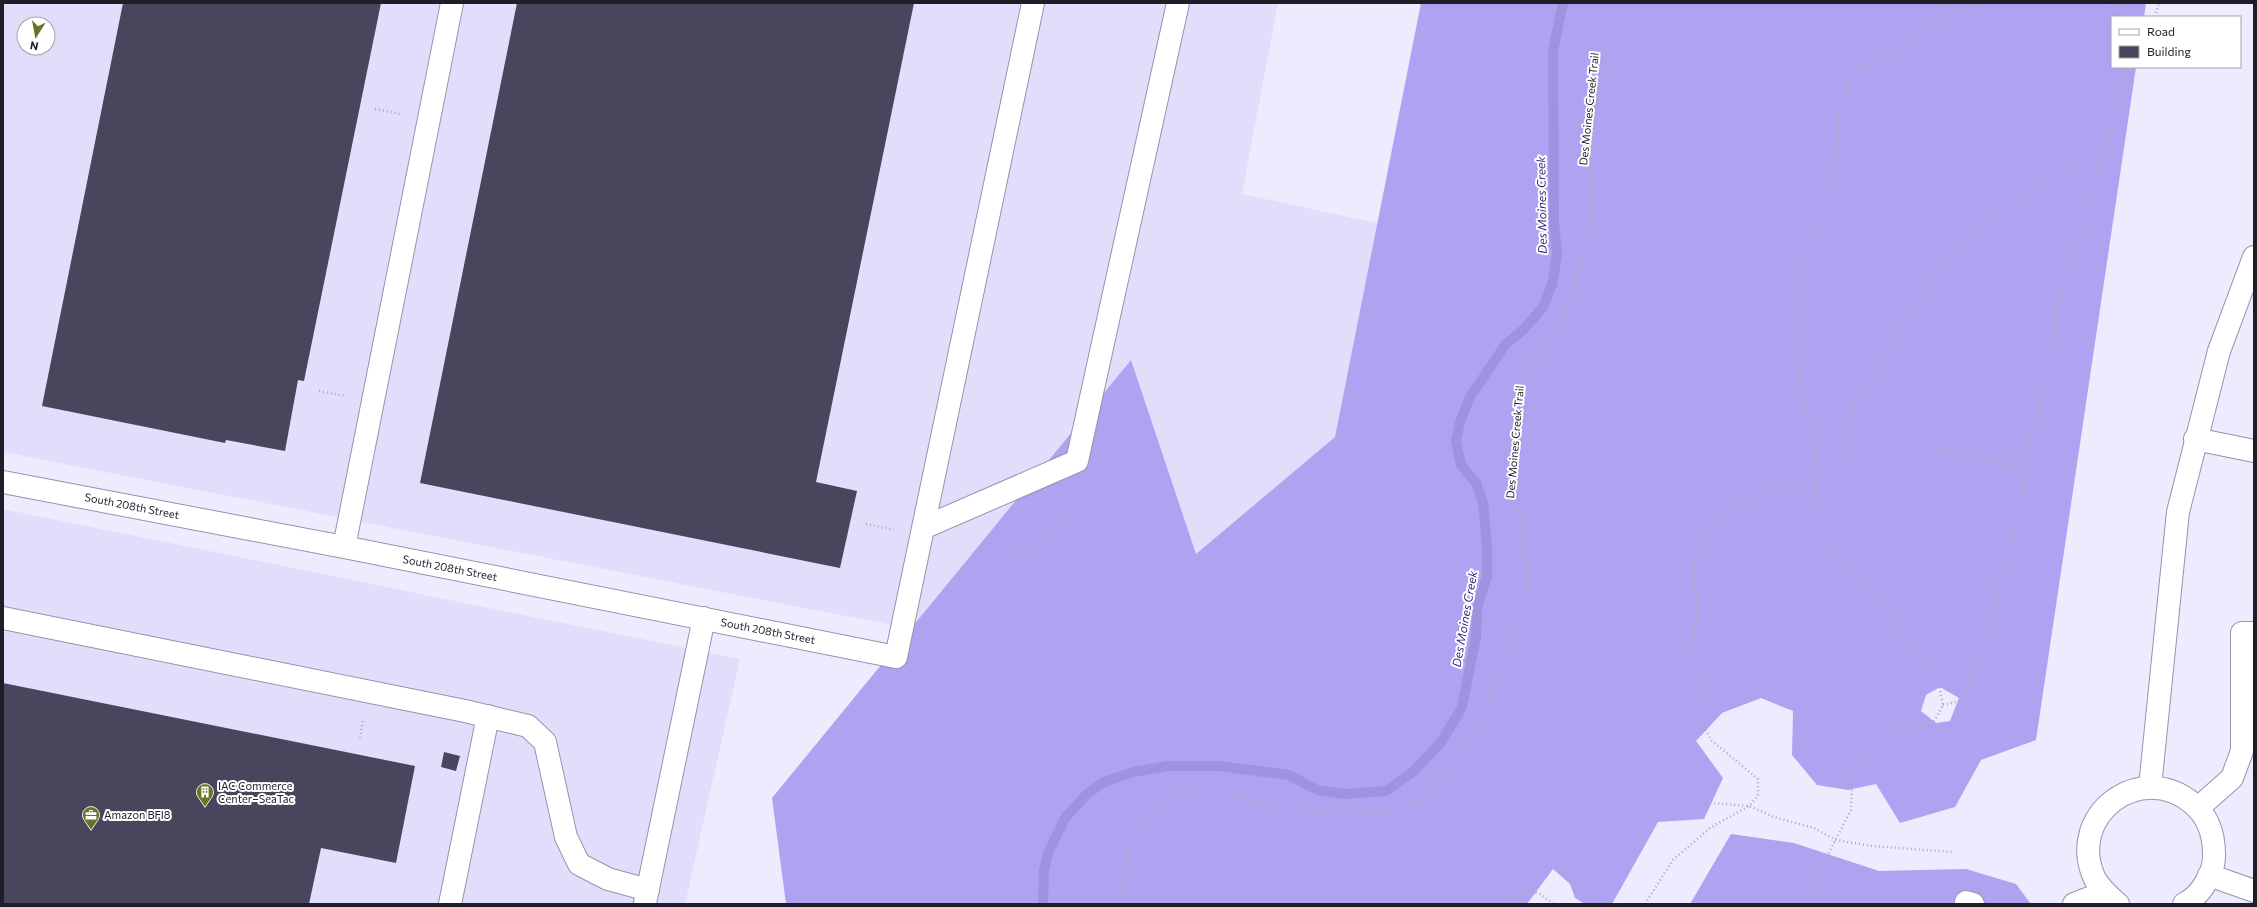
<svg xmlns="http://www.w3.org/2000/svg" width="2257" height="907" font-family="Commissioner,sans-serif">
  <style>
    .built { fill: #e1defc; fill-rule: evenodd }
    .forest { fill: #afa3f1; fill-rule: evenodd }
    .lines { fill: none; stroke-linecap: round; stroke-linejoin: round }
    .stream { stroke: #9f93e0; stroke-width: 10 }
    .building { fill: #48455d }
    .minor-casing { stroke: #9693ae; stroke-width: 24 }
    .path { stroke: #aaa8b8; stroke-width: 2.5; stroke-dasharray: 1 3; stroke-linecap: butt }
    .minor { stroke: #fff; stroke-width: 22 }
    .labels { text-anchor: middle; stroke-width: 4; stroke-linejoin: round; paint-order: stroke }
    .street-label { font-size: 11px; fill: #1e1d28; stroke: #fff }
    .poi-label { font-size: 11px; fill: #1e1d28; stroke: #fff; text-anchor: start }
    .water-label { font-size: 12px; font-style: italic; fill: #3d247d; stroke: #fff }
  </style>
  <rect width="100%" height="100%" fill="#edebfd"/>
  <path class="built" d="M3,3H1278L1242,194L1493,248L1385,721L3,452ZM24,24H48V48H24Z
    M3,509L740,659L685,904H3Z"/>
  <path class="forest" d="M1421,3H2146L2144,17H2112V67H2136L2036,740L1981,760L1955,807L1900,823L1876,784L1848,790L1817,785L1792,755L1793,711L1761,698L1722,713L1696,741L1723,778L1704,819L1658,822L1612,904H1585L1575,898L1570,884L1553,869L1527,904H786L772,798L1131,360L1196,554L1335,437ZM1940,687L1959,698L1950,721L1936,723L1921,711L1926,695Z
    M1731,834L1794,843L1879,871L1966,869L2016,884L2031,904H1690Z"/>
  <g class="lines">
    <path class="stream" d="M1043,904L1044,870L1048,853L1065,818L1087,794L1104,782L1133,772L1168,766H1218L1289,775L1317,790L1344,794L1386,791L1413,772L1442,741L1462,707L1476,637L1477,608L1487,576V545L1483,503L1476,483L1461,465L1456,441L1460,422L1470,397L1505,345L1524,329L1543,307L1552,285L1557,254L1554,222L1553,51L1563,3"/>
  </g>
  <path class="building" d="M123,3H381L304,381L298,380L285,451L226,440L225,443L42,406Z
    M517,3H914L816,482L857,491L840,568L420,483Z
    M3,683L415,766L396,863L321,848L309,904H3Z
    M444,752L460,756L456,771L441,767Z"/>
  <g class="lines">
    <g class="minor-casing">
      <path id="minor" d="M2195,439L2254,451
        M3,482L344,547L896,657L1033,3
        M923,528L1077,461L1178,3
        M344,547L452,3
        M3,618L465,711L528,726L545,742L566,837L579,864L608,879L648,890
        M2150,787L2178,512L2219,351L2254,257
        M2198,808L2232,778L2242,751V633H2254
        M2209,875L2254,891
        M1966,902L1973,904
        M645,903L704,618
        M450,904L488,716
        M2074,904L2105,892
        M2118,904C2109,896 2099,888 2094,877C2067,815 2140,760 2192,803C2208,816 2214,834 2214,854C2215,872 2201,896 2184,904"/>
    </g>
    <path class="path" d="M2110,3L2115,17
      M2155,17L2159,3
      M375,109L400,114
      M319,391L346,396
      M1843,452L1854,402L1876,369L1929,281L1958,245L2031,189L2105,152L2115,121L2125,67
      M866,524L894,530
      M1016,556L1055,532L1078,492
      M1943,705L1960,701L1971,689L1974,672L1984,654L1991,629L2004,561L2024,491L2023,473L2006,466L2026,448L2038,414L2055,338L2057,307L2071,251L2081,237L2093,210L2095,182L2105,152
      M360,738L363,719
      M1667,795L1712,803L1749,806L1777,818L1814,828L1836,840L1872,846L1952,852
      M1126,904L1122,890L1129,847L1147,823L1169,799L1182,790L1199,788L1295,811L1348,816L1381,813L1418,800L1479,731L1510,648L1528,578L1517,497L1526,388L1535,360L1556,335L1573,293L1591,226L1593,203L1590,159L1609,3
      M1501,904L1508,897L1526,889L1540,894L1554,904
      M1645,904L1673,860L1710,828L1749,806L1758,796V779L1711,740L1701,721L1708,690L1694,644L1697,601L1693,565L1710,529L1732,507L1814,474L1813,430L1805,411L1799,372L1797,298L1800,263L1824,219L1839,138L1838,109L1854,72L1972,3
      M1805,904L1808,893L1851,810L1852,786L1869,744L1896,725L1914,729L1932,725L1943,705L1938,680L1922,656L1882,605L1866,579L1825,536L1814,474L1828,466L1843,452L1906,444L1946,448L1973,459L2006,466"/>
    <use href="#minor" class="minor"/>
  </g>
  <defs>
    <g id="building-pin" transform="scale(0.9)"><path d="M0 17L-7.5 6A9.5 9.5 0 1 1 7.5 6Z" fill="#627625" stroke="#fff"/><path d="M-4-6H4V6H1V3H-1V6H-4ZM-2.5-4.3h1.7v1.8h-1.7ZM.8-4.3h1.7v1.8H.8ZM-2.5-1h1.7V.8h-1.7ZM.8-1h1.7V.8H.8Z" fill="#fff"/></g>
    <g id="office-pin" transform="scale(0.9)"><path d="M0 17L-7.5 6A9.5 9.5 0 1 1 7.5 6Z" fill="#627625" stroke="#fff"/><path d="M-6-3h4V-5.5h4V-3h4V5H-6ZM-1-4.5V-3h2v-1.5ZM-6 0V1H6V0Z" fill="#fff"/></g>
  </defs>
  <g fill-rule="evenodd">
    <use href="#building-pin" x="205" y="792"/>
    <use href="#office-pin" x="91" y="815"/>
  </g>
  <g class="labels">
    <g class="street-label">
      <text transform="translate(1589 109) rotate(-84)" y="4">Des Moines Creek Trail</text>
      <text transform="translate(1515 442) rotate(-85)" y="4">Des Moines Creek Trail</text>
      <text transform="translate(132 506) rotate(11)" y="4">South 208th Street</text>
      <text transform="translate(450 568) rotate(11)" y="4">South 208th Street</text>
      <text transform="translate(768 631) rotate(11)" y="4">South 208th Street</text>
    </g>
    <g class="poi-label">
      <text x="218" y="790">IAC Commerce<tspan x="218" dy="13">Center–SeaTac</tspan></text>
      <text x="104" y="819">Amazon BFI8</text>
    </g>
    <g class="water-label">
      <text transform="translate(1542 205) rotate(-91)" y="4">Des Moines Creek</text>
      <text transform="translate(1465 619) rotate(-80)" y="4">Des Moines Creek</text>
    </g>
  </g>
  <rect width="2257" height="907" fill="none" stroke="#1e1d28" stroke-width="8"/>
  <rect x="2111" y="16" width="130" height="52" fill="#ffffff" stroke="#a5a5a9"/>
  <rect x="2119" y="29" width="20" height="6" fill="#ffffff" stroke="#a5a5a9"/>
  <text x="2147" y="36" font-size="12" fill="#1e1d28">Road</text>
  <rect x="2119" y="46" width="20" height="12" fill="#48455d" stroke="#a5a5a9"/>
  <text x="2147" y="56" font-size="12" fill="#1e1d28">Building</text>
  <g transform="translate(36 36) rotate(191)"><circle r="19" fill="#ffffff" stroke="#a5a5a9"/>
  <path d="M0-3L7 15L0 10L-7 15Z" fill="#627625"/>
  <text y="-6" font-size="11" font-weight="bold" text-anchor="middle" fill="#1e1d28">N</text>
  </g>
</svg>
